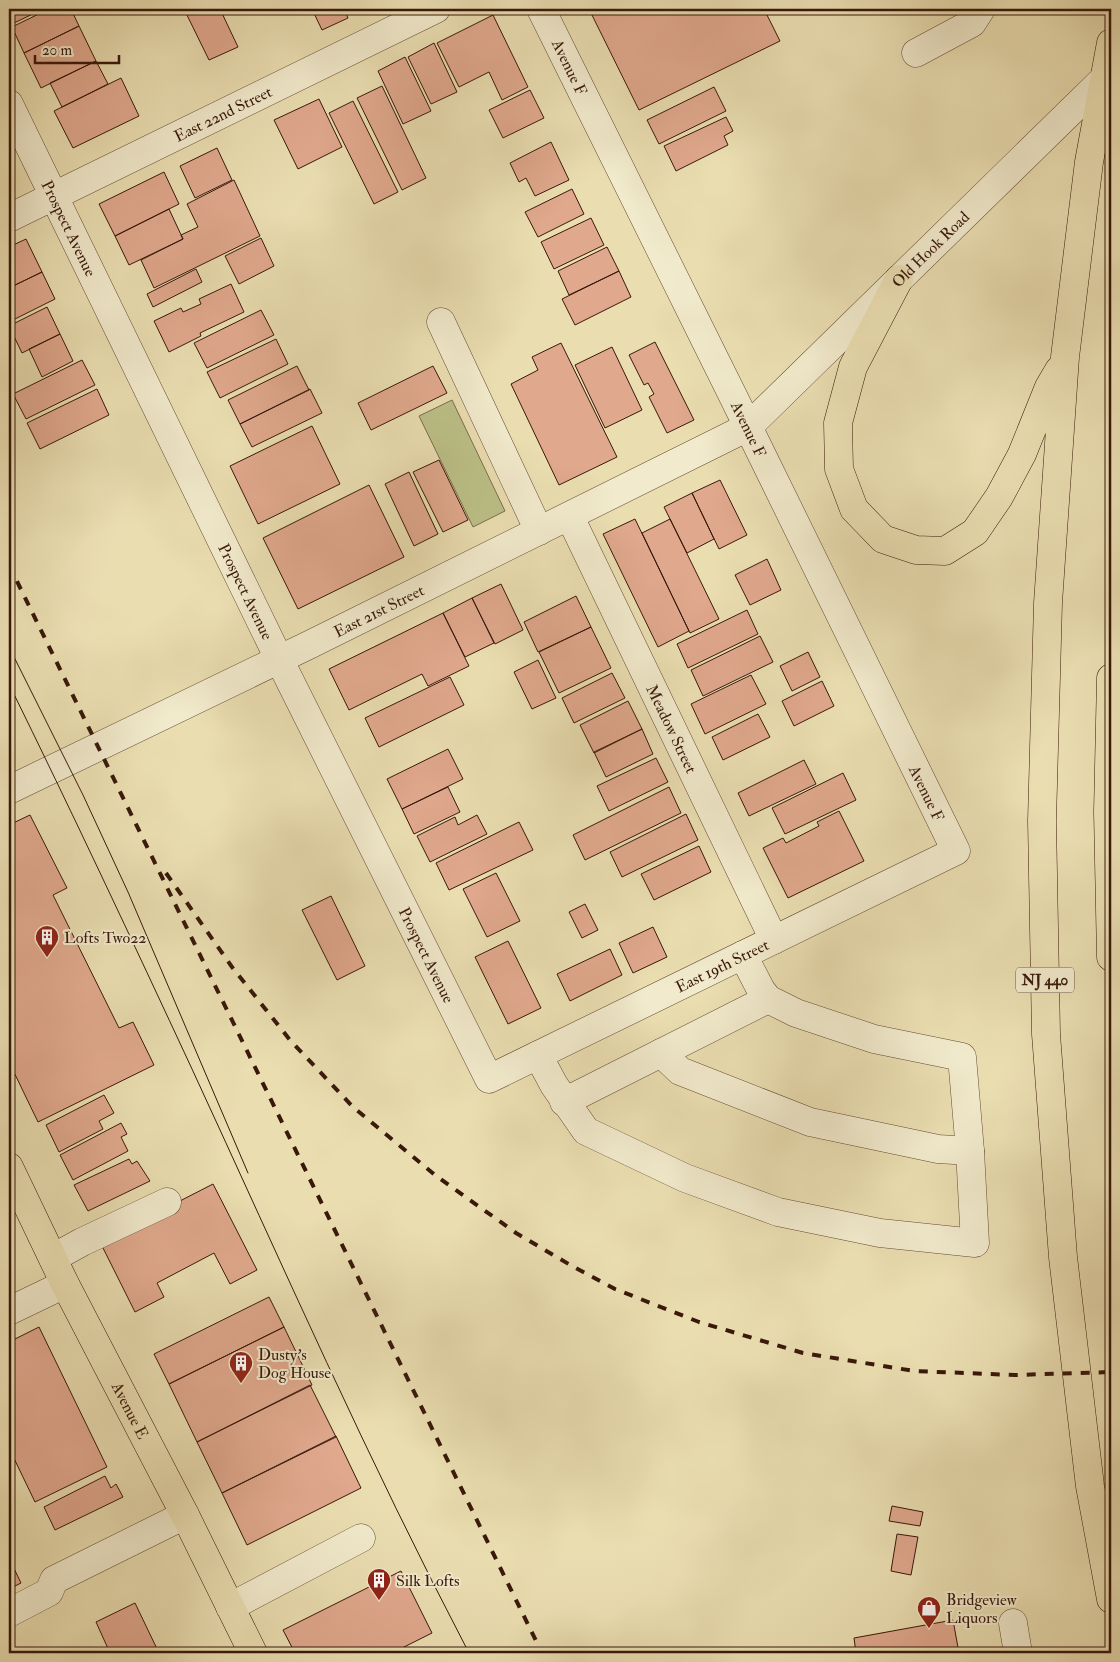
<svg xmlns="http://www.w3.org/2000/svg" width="1120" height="1662" font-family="'IM FELL Double Pica',serif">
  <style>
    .green { fill: #bcc088; stroke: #7a6c4a }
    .building { fill: #e0a88d; stroke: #39180b }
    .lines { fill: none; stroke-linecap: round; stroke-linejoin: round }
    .minor-casing { stroke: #654a34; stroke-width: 29 }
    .major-casing { stroke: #39180b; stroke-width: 29 }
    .highway-casing { stroke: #39180b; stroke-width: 29 }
    .minor { stroke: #f1eacc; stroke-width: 28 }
    .major { stroke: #eadeb1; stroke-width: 28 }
    .highway { stroke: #eadeb1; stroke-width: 28 }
    .tram { stroke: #39180b; stroke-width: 1 }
    .rail { stroke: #39180b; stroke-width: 4; stroke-dasharray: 9 9; stroke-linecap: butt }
    .labels { text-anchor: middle; stroke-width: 4; stroke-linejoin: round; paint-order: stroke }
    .shield { fill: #f1eacc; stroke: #705745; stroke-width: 1 }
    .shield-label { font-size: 15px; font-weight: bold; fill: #39180b }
    .street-label { font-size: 16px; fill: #39180b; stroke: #f1eacc }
    .poi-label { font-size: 16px; fill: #39180b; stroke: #f1eacc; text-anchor: start }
  </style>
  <rect width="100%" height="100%" fill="#eadeb1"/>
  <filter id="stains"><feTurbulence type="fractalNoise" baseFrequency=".004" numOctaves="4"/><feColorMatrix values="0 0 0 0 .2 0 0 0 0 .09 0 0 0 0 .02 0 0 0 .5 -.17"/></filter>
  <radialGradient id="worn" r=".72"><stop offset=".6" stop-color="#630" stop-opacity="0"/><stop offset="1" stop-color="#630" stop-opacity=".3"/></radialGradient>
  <path class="green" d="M452,400L505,511L473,527L419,416Z"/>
  <path class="building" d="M9,9H43L10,25Z
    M49,9H71L79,26L24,53L12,27Z
    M184,9H220L238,47L209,60Z
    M312,9H344L348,18L322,30Z
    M589,9H764L780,41L639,110Z
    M493,15L528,87L502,100L489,72L459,87L437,43Z
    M79,26L96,61L41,88L24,53Z
    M434,43L457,92L431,104L408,57Z
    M405,57L431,111L403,124L378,71Z
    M96,61L108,84L62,107L50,83Z
    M121,78L139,116L73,148L54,111Z
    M382,86L426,178L402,190L357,98Z
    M714,87L726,111L659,144L647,120Z
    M530,90L544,118L503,138L489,110Z
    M319,99L342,147L298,169L274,120Z
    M353,101L398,192L374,204L329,113Z
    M726,117L733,131L724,136L728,145L676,171L664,146Z
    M551,142L569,180L535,196L526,178L519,182L510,163Z
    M217,148L232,180L195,198L180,166Z
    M164,172L179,204L115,236L99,204Z
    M234,180L260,236L154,288L141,260L183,239L181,235L198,227L187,204Z
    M572,189L584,214L538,237L525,212Z
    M169,209L183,239L129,265L115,236Z
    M591,218L604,245L554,269L541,242Z
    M261,238L274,266L239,284L225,256Z
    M26,239L42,272L9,288V247Z
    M607,247L619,271L569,295L558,271Z
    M196,269L202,282L153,307L147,294Z
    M619,271L631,297L575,325L562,299Z
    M42,272L55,299L9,322V288Z
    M231,284L244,312L200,333L201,336L169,352L154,321L181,308L183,312L201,304L199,299Z
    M47,307L60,334L22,353L9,326Z
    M261,310L274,335L207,368L194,343Z
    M60,334L73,361L42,377L29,349Z
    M276,339L288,364L220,398L207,372Z
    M655,342L694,420L667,433L649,397L654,394L648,383L644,385L629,355Z
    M561,343L617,457L559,485L511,384L538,370L532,357Z
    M612,347L642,410L605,428L575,365Z
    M82,360L95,385L26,419L13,394Z
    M297,366L309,390L240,424L228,400Z
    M433,366L447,393L371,430L358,403Z
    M97,389L109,415L40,449L27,423Z
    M310,389L322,413L252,447L240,424Z
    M312,426L340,484L258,524L230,466Z
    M439,460L468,520L443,532L413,472Z
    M409,472L438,534L414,546L385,484Z
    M720,480L747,535L719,549L692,493Z
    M369,485L404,557L298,609L263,538Z
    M692,493L714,539L687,553L664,507Z
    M635,519L689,631L658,647L603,534Z
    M670,519L719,619L690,633L642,533Z
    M767,559L781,590L750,605L735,575Z
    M501,584L523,630L495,644L472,598Z
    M576,596L591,627L538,652L524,622Z
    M472,598L494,643L465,657L443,613Z
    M747,610L758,634L688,668L677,644Z
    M443,613L469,666L428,686L422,674L349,710L329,669Z
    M591,627L611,668L559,693L539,652Z
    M760,636L773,662L703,696L691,670Z
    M808,652L820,677L792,691L780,666Z
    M538,660L556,698L532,709L514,672Z
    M612,673L625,698L574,723L562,698Z
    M751,675L766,704L705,734L691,704Z
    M450,677L464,705L379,747L365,718Z
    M822,681L834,706L794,726L782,701Z
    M628,701L642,729L594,753L580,725Z
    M758,714L770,737L723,760L712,737Z
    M642,729L653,754L606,777L594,752Z
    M448,749L463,779L402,809L387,779Z
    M656,758L668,782L609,811L597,786Z
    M804,760L816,784L749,816L738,793Z
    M843,773L856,800L785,834L772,808Z
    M448,787L460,812L414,834L402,809Z
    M669,787L681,813L585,860L573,835Z
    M839,811L864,861L788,898L763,848L783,838L786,843L819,826L817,822Z
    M686,814L698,840L622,877L610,852Z
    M30,815L67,888L53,895L119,1028L133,1022L154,1065L38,1122L9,1062V825Z
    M477,815L487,834L430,862L417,836L455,817L458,825Z
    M519,822L533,850L449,890L436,863Z
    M699,846L711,872L654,900L641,874Z
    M496,873L520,921L487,937L463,889Z
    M331,896L365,966L337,980L302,910Z
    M585,904L598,930L582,938L569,912Z
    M653,927L667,957L633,973L619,943Z
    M508,941L541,1008L508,1024L475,957Z
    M610,949L622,975L570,1001L557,974Z
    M104,1095L114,1113L99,1121L103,1129L59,1152L46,1125Z
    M121,1123L127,1134L121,1137L128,1151L73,1180L60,1155Z
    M129,1159L132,1164L137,1161L150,1181L88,1211L74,1185Z
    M213,1184L257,1270L230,1284L214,1253L157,1283L164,1297L135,1312L100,1242Z
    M269,1297L284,1327L169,1384L154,1354Z
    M39,1327L107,1467L35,1502L9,1448V1342Z
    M284,1327L312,1385L197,1442L169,1384Z
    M310,1385L336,1437L222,1493L197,1442Z
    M336,1436L361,1488L247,1545L222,1493Z
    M105,1476L111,1488L116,1484L123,1497L55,1530L44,1507Z
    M892,1506L923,1512L920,1526L889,1521Z
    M897,1534L918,1537L911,1575L891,1571Z
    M9,1558L21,1583L9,1589Z
    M401,1571L432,1633L392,1653H295L283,1630Z
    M135,1603L159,1653H110L96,1622Z
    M953,1620L959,1653H856L854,1638Z"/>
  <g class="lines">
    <g class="minor-casing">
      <g id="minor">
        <path d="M916,53L972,23L981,9"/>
        <path id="s1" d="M9,104L279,659L489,1079L956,851L732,394L541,9"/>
        <path id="s2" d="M9,218L436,9"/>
        <path d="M441,322L539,531"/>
        <path id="s3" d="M570,517L774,940"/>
        <path id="s4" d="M9,790L311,644L748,427L1111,72"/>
        <path d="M661,1053L680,1071L810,1122L938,1149L970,1151"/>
        <path d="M538,1055L554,1085L586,1131L685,1178L778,1212L880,1233L975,1243L970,1151L962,1057L874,1039L796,1013L768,999L761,990L743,955"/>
        <path d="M564,1102L768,999"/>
        <path d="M53,1258L82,1242L167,1202"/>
        <path d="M9,1311L65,1284"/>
        <path d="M230,1607L361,1538"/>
        <path d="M9,1613L49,1592L54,1580L185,1515"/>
        <path d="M1013,1623L1018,1653"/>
      </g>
    </g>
    <g class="major-casing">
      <g id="major">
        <path id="s5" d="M9,1167L65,1284L185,1515L253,1653"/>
      </g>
    </g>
    <g class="highway-casing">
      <path id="highway" d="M1111,43L1089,162L1065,357L1048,603L1042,821L1046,1034L1063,1257L1090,1486L1111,1599
        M899,279L853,367L838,423L839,469L854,509L883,539L916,550L945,551L975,532L999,497L1022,454L1049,387L1059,370
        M1111,678L1108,812L1111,957"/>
    </g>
    <use href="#minor" class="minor"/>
    <use href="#major" class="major"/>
    <use href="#highway" class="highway"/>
    <path class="tram" d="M9,647L83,795L128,892L248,1173
      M9,684C72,812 132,940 192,1069C282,1264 369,1462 469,1653"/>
    <path class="rail" d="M9,565L542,1653
      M166,873L232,967L290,1040L353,1107L435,1175L516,1233L572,1266L615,1289L699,1322L803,1353L914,1371L1015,1375L1111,1372"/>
  </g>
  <defs>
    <g id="building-pin" transform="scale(1.25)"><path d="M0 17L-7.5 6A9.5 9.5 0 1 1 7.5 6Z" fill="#8f2418" stroke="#f1eacc"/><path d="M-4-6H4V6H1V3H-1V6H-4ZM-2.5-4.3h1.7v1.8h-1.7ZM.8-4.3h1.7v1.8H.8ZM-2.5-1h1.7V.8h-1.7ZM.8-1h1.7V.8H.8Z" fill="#fff"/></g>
    <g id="shop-pin" transform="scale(1.25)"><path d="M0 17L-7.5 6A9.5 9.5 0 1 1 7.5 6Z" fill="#8f2418" stroke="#f1eacc"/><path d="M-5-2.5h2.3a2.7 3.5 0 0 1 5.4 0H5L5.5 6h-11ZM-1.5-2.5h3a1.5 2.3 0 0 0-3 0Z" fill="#fff"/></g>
  </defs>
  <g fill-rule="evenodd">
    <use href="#building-pin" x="47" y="937"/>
    <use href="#building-pin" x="241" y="1363"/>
    <use href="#building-pin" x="379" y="1580"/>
    <use href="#shop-pin" x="929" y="1608"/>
  </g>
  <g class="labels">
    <rect class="shield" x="1016" y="967.5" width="58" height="25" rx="4"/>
    <g class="shield-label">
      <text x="1045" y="985">NJ 440</text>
    </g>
    <g class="street-label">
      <text transform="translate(570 67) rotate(64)" y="6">Avenue F</text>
      <text dy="6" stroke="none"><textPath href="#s2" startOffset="238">East 22nd Street</textPath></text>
      <text dy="6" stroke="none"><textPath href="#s1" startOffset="138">Prospect Avenue</textPath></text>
      <text dy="6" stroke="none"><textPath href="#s4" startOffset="1078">Old Hook Road</textPath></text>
      <text transform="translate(749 429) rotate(64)" y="6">Avenue F</text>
      <text dy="6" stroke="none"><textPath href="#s1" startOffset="542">Prospect Avenue</textPath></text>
      <text dy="6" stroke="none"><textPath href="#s4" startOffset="411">East 21st Street</textPath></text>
      <text dy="6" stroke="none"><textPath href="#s3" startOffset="235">Meadow Street</textPath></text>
      <text transform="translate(927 793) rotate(64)" y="6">Avenue F</text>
      <text dy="6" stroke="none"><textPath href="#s1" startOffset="948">Prospect Avenue</textPath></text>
      <text dy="6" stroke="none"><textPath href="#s1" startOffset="1346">East 19th Street</textPath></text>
      <text dy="6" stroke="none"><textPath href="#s5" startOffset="272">Avenue E</textPath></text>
    </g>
    <g class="poi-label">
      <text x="64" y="943">Lofts Two22</text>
      <text x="258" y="1360">Dusty's<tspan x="258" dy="18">Dog House</tspan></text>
      <text x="396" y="1586">Silk Lofts</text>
      <text x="946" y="1605">Bridgeview<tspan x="946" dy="18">Liquors</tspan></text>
    </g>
  </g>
  <rect width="1120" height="1662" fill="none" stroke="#eadeb1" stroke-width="30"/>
  <rect x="10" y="10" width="1100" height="1642" fill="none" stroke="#39180b" stroke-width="2.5"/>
  <rect x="15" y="15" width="1090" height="1632" fill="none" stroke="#39180b"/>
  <path d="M35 55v8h84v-8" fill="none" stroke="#39180b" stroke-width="2.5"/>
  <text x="42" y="55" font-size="15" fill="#39180b" stroke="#f1eacc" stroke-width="4" paint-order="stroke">20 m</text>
  <rect width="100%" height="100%" filter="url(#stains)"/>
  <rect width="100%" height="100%" fill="url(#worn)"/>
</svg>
